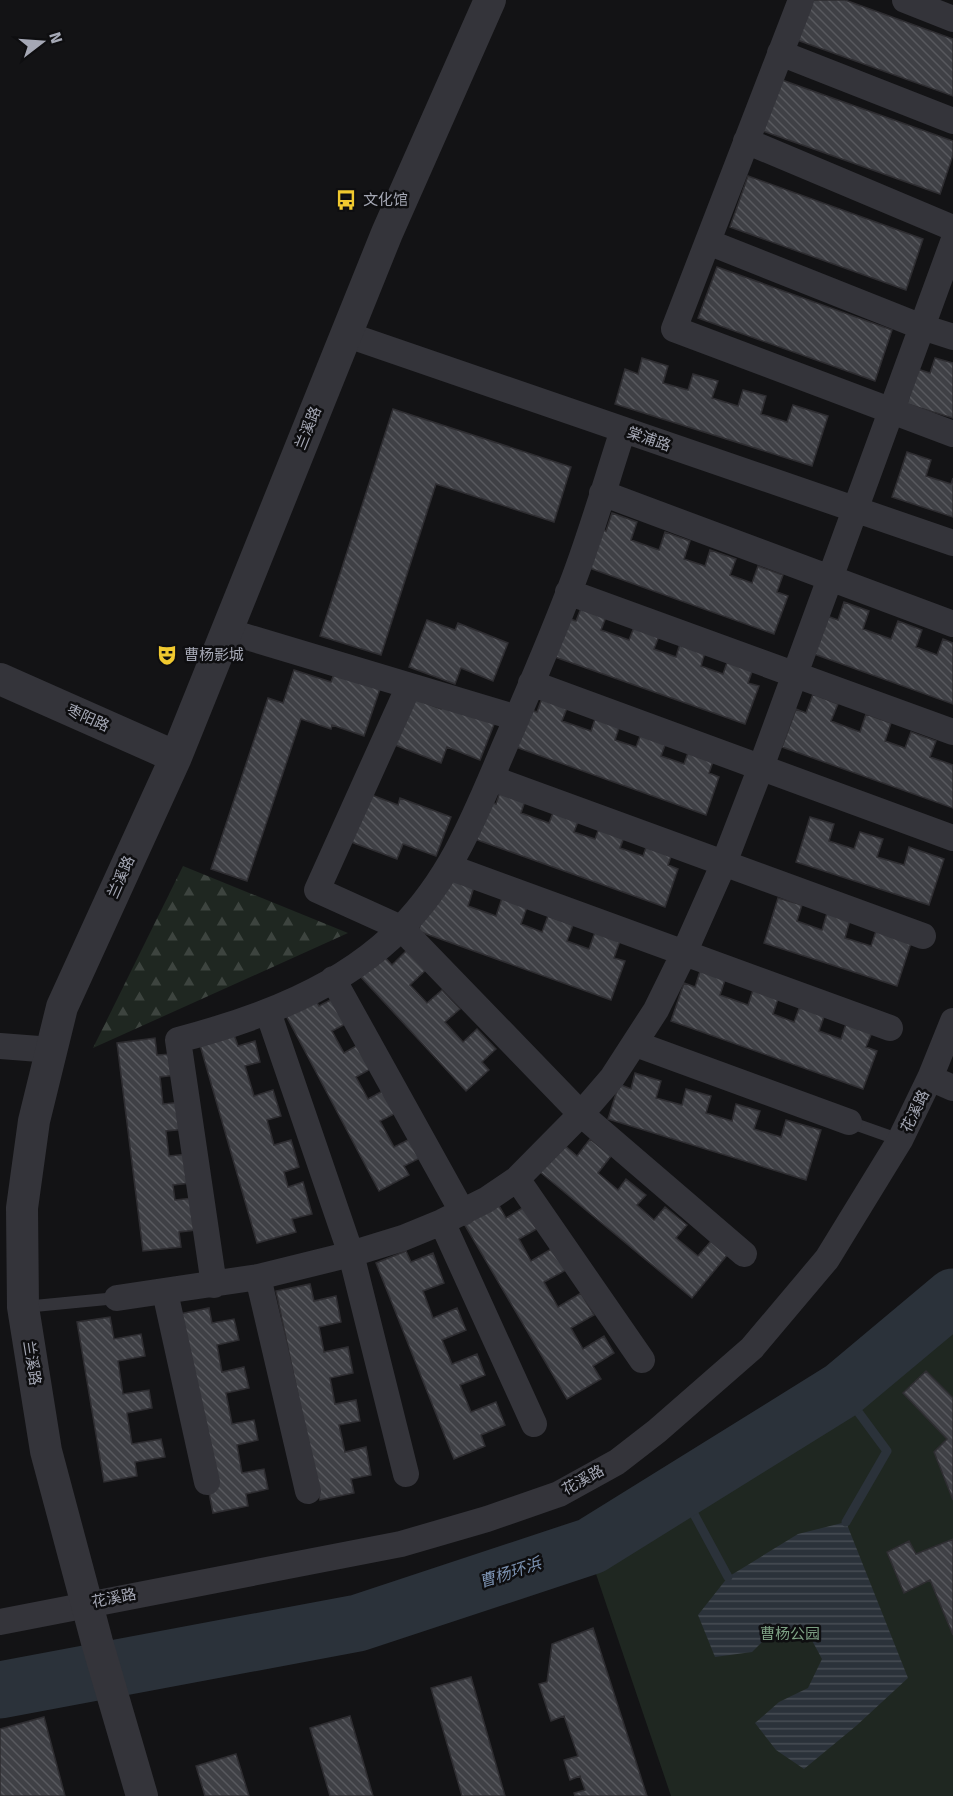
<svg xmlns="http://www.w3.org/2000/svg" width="953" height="1796" font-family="'Fira Sans','Noto Sans SC',sans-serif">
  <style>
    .forest { fill: url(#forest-firs) }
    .green { fill: #1f2721 }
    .water { fill: url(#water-rules) }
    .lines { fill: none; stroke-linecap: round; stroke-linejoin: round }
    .stream { stroke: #2b323a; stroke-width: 9 }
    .river { stroke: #2b323a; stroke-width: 57 }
    .building { fill: url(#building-back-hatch); stroke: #2e2d31; stroke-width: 1.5 }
    .service { stroke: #34343a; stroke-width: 12 }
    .minor { stroke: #34343a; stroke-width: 26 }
    .tertiary { stroke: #34343a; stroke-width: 32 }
    .labels { text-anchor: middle; stroke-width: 5; stroke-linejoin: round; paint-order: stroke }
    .poi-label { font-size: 15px; fill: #a5a8b5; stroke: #0e0e10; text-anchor: start }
    .street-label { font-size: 15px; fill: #a5a8b5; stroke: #0e0e10 }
    .park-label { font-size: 15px; fill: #7ca083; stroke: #0e0e10 }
    .water-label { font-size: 16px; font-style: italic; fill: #7b91b0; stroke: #0e0e10 }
  </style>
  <defs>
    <pattern id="forest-firs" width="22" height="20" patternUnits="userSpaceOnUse" patternTransform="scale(1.5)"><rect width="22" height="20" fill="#1f2721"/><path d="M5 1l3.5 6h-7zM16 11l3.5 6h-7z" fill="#3d443f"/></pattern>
    <pattern id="water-rules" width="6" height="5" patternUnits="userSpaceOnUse" patternTransform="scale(1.5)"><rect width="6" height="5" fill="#2b323a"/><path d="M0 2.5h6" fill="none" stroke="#474d54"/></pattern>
    <pattern id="building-back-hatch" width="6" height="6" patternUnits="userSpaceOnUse" patternTransform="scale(1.5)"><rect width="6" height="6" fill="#3f4045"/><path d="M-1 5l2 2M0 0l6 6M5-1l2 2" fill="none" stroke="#58595e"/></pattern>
  </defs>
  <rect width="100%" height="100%" fill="#131315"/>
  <path class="forest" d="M183,866L348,933L93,1048Z"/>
  <path class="green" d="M953,1316V1796H671L596,1574L913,1351Z"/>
  <path class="water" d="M846,1522L908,1678L856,1726L804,1769L776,1750L755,1723L779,1702L808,1688L822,1659L808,1633L777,1627L752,1652L715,1657L698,1615L728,1577L798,1534Z"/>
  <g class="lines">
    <path class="stream" d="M842,1390L887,1451L846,1522
      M681,1490L728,1577"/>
    <path class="river" d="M0,1690L358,1623L591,1546L842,1390L953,1297"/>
  </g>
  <path class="building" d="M812,0H845L953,39V96L797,40Z
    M782,80L953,141V155L940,194L763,131Z
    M748,176L923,239L906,290L730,227Z
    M717,267L892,330L875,381L698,318Z
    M642,358L668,366L663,383L688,390L693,374L718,381L712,398L738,406L743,390L766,396L761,414L787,422L793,405L828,416L812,466L615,404L625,369L638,374Z
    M935,358L953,363V418L907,404L917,369L930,373Z
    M393,409L571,467L554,522L436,484L381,655L320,636Z
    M907,452L931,460L926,476L951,484L953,478V517L892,497Z
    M612,513L637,522L631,540L659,550L665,532L690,541L684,559L705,566L710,550L736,559L730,575L752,583L758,566L783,575L777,592L788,596L774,634L581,565L595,527L606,531Z
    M844,602L869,611L863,629L891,639L898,621L922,630L916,647L937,655L943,639L953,643V704L814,654L827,616L838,620Z
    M583,603L608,612L601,630L629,640L636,622L661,631L654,649L676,657L681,640L706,649L701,666L723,674L729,657L754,666L748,683L759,686L745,724L552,656L565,617L576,621Z
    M427,620L455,630L458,623L508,643L493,681L461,668L455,684L409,667Z
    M294,670L331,682L334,674L380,689L364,736L332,725L331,729L301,719L247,881L211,869L268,698L283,703Z
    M544,693L569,703L562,721L591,731L597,713L621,722L615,740L636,747L642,731L667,740L661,756L684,764L690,747L715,756L709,773L719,777L706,815L513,746L526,708L537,712Z
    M813,694L838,704L831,721L860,732L866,714L891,723L885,741L905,748L911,732L936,741L930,757L953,765V808L782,747L796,709L806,713Z
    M413,698L441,709L444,702L495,722L480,760L447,747L441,763L395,745Z
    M502,786L527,795L521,813L549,823L556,805L581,814L574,832L595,839L601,823L626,832L620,848L643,856L649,839L674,848L668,865L678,869L665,907L472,838L485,800L496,804Z
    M369,794L398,805L400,798L451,817L436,856L403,844L397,859L351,842Z
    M810,817L834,824L829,841L854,849L860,832L883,839L877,857L904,865L909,847L944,859L929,905L796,862Z
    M449,879L474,887L468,906L496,916L502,898L527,907L521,924L542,932L548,916L573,925L567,941L589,949L595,932L620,941L614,958L625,961L611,1000L418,931L431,893Z
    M778,898L802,905L797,921L822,930L827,913L850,920L845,938L871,946L877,928L912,940L897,986L764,943Z
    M410,947L429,967L410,985L427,1003L442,990L460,1009L445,1022L463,1042L477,1029L496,1049L482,1062L489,1070L466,1091L359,975L382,954L392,965Z
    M701,968L726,977L720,995L748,1005L754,987L779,996L773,1014L794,1022L800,1006L825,1014L819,1031L841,1039L847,1021L873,1030L866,1047L877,1051L863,1089L671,1021L684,983L695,987Z
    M311,992L319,1006L340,995L353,1020L332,1031L344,1053L363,1042L376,1066L356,1077L368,1099L388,1088L400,1111L380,1121L394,1147L414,1137L424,1156L404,1166L409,1175L379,1191L282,1008Z
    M232,1029L238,1046L255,1041L260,1062L245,1066L254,1096L273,1090L281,1116L267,1120L274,1145L291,1140L299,1167L284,1172L288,1187L303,1182L312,1214L292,1219L296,1232L257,1243L198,1038Z
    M155,1038L157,1055L173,1054L176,1075L160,1077L163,1104L183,1102L187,1129L166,1131L169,1156L188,1154L191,1183L173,1185L175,1200L193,1198L196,1230L179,1232L181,1247L143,1251L117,1043Z
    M635,1073L661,1081L656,1098L682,1105L686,1089L711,1096L706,1113L732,1121L736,1104L760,1111L754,1129L781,1137L786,1120L821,1130L806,1180L608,1119L619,1084L631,1089Z
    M590,1139L611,1156L598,1173L618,1190L626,1179L646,1195L637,1205L654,1220L665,1207L687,1225L676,1238L698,1256L711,1241L728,1254L692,1298L540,1172L563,1144L577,1156Z
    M497,1202L506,1218L529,1204L542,1226L519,1239L531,1261L553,1248L566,1270L544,1282L558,1307L581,1293L594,1315L571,1328L583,1349L604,1336L614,1353L593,1366L601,1379L567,1399L463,1222Z
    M406,1251L411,1262L433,1253L444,1283L423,1291L433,1318L457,1308L466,1330L442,1340L452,1364L477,1354L485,1375L460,1385L471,1412L496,1402L505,1425L481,1435L485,1446L454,1459L376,1263Z
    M310,1284L314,1301L336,1296L341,1322L319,1327L324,1352L348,1347L353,1373L330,1378L335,1404L356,1400L360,1421L339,1425L345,1452L366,1447L371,1475L351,1479L354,1493L320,1500L276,1291Z
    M209,1308L212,1323L234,1319L239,1340L217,1345L222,1372L244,1367L249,1388L226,1393L232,1424L254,1420L258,1440L237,1445L242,1473L264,1469L268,1489L246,1494L248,1506L213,1513L174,1315Z
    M110,1317L114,1339L141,1334L145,1356L118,1361L123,1394L149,1390L152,1408L127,1413L132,1444L161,1439L165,1457L135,1462L137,1476L104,1482L77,1322Z
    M926,1371L953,1398V1500L934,1452L947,1439L903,1393Z
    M953,1539V1635L930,1580L904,1593L887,1552L909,1541L916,1554Z
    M593,1628L647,1796H575L574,1793L585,1790L580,1776L570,1780L564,1760L578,1756L564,1716L551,1721L539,1684L547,1682L552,1644Z
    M471,1677L505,1796H462L431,1688Z
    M350,1716L373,1796H330L310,1728Z
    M44,1717L65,1796H0V1729Z
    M236,1754L249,1796H205L196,1766Z"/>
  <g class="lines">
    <path class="service" d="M849,1122L900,1140
      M24,1307L117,1298"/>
    <path class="minor" d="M801,0L674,329L953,434
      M905,0L953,19
      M780,53L953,121
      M746,141L953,228
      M708,242L922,327L953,337
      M345,334L953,543
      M602,493L953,624
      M568,592L953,732
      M227,631L517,718
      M531,683L953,838
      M409,686L317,890L401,928L581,1114L744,1254
      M491,778L923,936
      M449,867L890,1028
      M333,979L463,1213
      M268,1012L351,1254L406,1474
      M636,1044L849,1122
      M0,1046L52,1050
      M930,1078L953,1088
      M517,1179L642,1360
      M442,1222L534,1424
      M258,1277L308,1491
      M214,1285L178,1040C258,1019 343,988 402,927C454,874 477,810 506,743C530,688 554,632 575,576C593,528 607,479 623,430
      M165,1292L207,1482
      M117,1298L258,1277L351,1254L403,1238L442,1222L486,1200L517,1179L581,1114L612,1078L656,1010L684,953L724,863L761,767L953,242
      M0,1622L401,1544L487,1519L559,1494L617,1462L657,1431L752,1348L827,1259L900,1140L930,1078L953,1021"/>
    <path class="tertiary" d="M0,679L176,757
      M142,1796L97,1642L46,1451L23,1307L22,1208L34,1121L62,1007L176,757L387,233L490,0"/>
  </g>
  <defs>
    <g id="bus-bare" transform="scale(1.62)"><path d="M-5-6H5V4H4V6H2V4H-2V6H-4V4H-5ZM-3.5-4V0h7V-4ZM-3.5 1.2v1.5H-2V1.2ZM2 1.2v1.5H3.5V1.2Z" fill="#f0c92f" stroke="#0e0e10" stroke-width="2.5" paint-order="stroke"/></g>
    <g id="theatre-bare" transform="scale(1.62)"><path d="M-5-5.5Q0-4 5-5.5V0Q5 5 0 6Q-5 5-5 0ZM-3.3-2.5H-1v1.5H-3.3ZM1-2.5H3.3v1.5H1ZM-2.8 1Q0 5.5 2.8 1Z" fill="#f0c92f" stroke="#0e0e10" stroke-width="2.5" paint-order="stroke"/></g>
  </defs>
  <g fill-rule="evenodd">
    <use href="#bus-bare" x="346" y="200"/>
    <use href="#theatre-bare" x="167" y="655"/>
  </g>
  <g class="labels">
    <g class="poi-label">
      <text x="363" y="205">文化馆</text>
      <text x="184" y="660">曹杨影城</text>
    </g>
    <g class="street-label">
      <text transform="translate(308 428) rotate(-68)" y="5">兰溪路</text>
      <text transform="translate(649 439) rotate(19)" y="5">棠浦路</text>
      <text transform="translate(88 718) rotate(24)" y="5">枣阳路</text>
      <text transform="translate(121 877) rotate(-66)" y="5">兰溪路</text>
      <text transform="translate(915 1111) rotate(-64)" y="5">花溪路</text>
      <text transform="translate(32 1363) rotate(81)" y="5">兰溪路</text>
      <text transform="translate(583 1480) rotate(-29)" y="5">花溪路</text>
      <text transform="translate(114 1598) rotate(-11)" y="5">花溪路</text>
    </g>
    <g class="park-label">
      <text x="790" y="1639">曹杨公园</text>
    </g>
    <g class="water-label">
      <text transform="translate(510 1572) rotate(-18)" y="6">曹杨环浜</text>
    </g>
  </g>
  <g transform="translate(42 42) rotate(73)" stroke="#0e0e10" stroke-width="4.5" paint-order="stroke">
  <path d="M0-4.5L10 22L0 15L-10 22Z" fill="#a5a8b5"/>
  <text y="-9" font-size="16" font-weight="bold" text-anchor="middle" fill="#a5a8b5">N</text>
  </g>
</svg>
